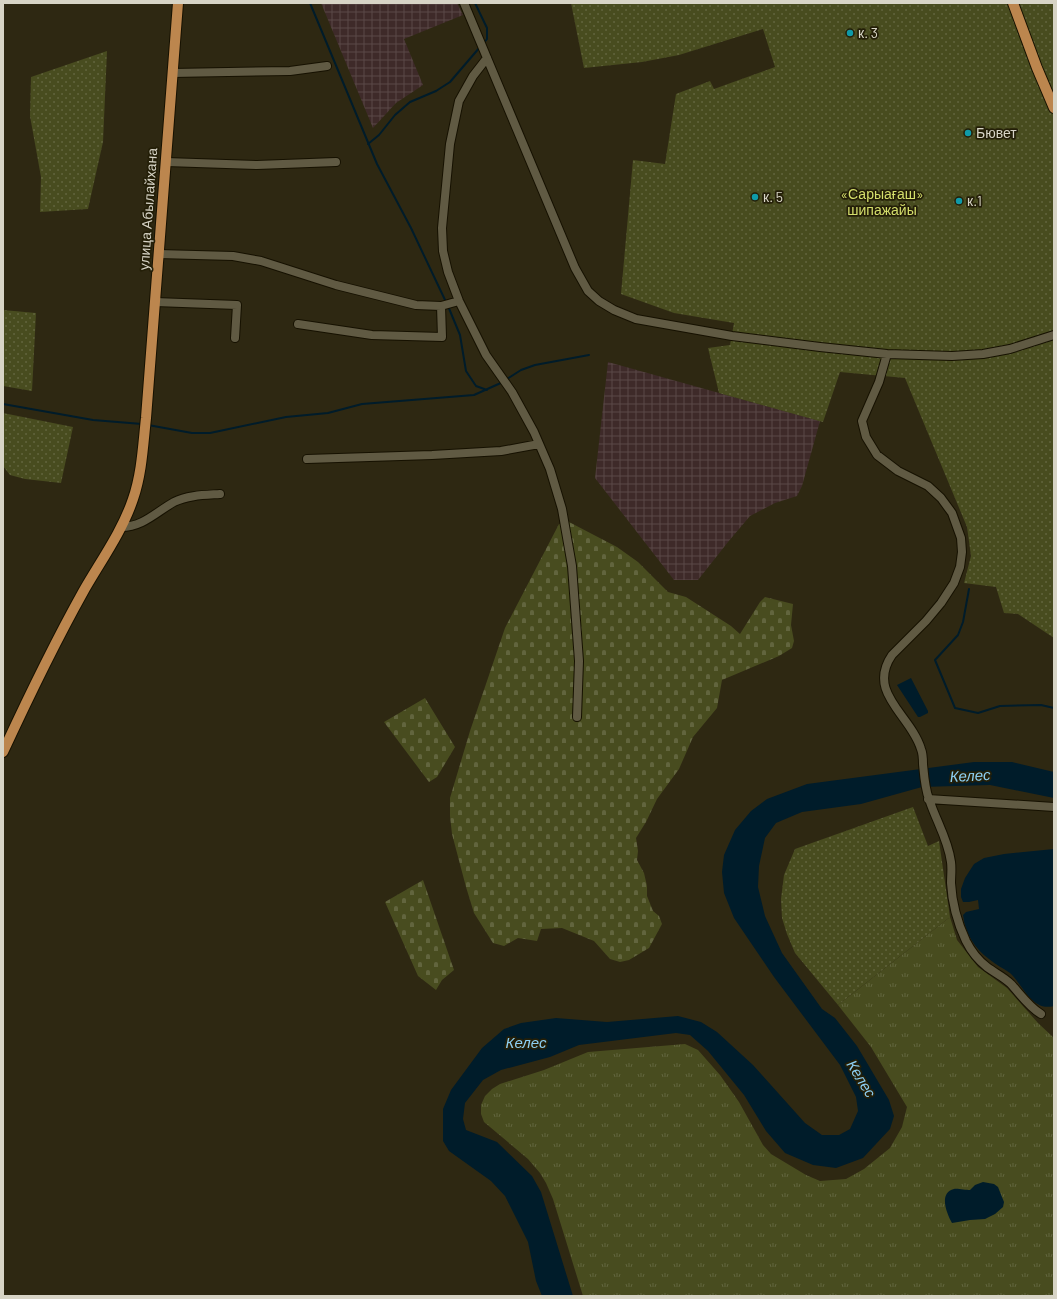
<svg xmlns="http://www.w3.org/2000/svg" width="1057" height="1299" font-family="Barlow,sans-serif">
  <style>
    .industrial { fill: url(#industrial-grid) }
    .grass { fill: url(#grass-tufts) }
    .cemetery { fill: url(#cemetery-stones) }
    .park { fill: url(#park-dots) }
    .water { fill: #001c2a }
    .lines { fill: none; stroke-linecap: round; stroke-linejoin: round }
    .stream { stroke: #001c2a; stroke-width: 2 }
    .minor-casing { stroke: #161100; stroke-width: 10 }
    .major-casing { stroke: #161100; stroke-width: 12 }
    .minor { stroke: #605a43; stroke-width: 8 }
    .major { stroke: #bc864e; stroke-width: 10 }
    .culture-dot { fill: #0f9aa8; stroke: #241f08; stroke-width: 1.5 }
    .labels { text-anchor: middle; stroke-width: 3.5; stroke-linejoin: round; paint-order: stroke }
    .poi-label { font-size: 14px; fill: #d7d4c6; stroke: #241f08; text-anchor: start }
    .park-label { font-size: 14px; fill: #d5df6c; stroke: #241f08 }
    .street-label { font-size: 14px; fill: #d7d4c6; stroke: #241f08 }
    .water-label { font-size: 15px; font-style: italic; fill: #8dcff3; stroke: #241f08 }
  </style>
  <defs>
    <pattern id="industrial-grid" width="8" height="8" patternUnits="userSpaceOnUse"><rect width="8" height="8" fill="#3e2a29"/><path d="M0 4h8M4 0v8" fill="none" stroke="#594847"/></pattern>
    <pattern id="grass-tufts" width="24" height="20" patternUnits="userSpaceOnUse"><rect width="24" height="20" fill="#484c1f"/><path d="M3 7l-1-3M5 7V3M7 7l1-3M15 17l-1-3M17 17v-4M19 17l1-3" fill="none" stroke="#62653e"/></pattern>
    <pattern id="cemetery-stones" width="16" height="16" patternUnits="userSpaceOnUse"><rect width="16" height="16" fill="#484c1f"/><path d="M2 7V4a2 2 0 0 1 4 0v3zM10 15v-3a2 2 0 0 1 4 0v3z" fill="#62653e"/></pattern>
    <pattern id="park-dots" width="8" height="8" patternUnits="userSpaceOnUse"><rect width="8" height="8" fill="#484c1f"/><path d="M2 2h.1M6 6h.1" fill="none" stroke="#62653e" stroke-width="1.8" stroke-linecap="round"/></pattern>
  </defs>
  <rect width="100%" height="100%" fill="#2e2812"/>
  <path class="industrial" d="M321,3H457L463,15L404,39L423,85L396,103L373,128Z
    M608,362L820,421L802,486L797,496L775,503L750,516L728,542L698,580H674L595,478Z"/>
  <path class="grass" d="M950,917L957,940L978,967L1007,988L1038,1023L1054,1038V1296H583L553,1199L546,1183L540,1173L528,1159L484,1122L481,1114V1105L485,1096L492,1089L500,1084L544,1070L588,1052L685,1044L698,1050L720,1075L739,1102L763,1145L771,1154L806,1175L820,1181L846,1179L864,1169L890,1148L902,1127L907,1107L871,1047L838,1005Z"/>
  <path class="cemetery" d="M569,522L617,547L638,562L668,592L686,597L731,626L740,634L760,602L765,597L793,604L791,625L794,641L792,648L779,656L722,680L717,708L693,737L679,769L657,799L646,822L636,838L638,851L637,860L644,873L647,886V896L653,911L659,916L662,924L649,948L629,960L620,962L610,959L594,941L562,928L541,929L537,941L518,938L504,946L493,943L474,913L466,887L452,834L450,816V798L470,731L505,628L559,524Z
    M425,698L455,747L437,777L429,782L384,722Z
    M423,880L454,970L442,980L436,990L418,976L385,902Z"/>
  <path class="park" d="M571,3H1054V638L1018,614L1004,613L996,587L964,583L971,556L967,527L905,378L840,372L823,422L719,393L708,348L730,345L734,323L674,313L621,294L633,160L665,164L676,94L710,81L714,89L775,67L763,29L679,55L642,62L584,68Z
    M107,51L103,142L88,209L40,212L41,177L30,116L31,77Z
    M3,310L36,313L32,391L3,386Z
    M3,413L73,427L61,483L25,479L10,475L3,466Z
    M913,807L928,846L939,841L950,917L838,1005L795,953L787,934L782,918L781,899L784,875L795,849Z"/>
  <path class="water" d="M911,678L928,711V713L920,717H918L897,685Z
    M974,762H1012L1054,772V798L990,785L922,787L861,804L802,812L776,823L765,838L759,866L758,887L765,916L782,953L822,1009L835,1018L857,1046L889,1100L894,1116L890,1129L863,1158L836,1168L813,1165L785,1153L766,1131L744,1095L708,1051L690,1035L676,1033L579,1045L550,1057L501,1070L483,1080L465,1103L463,1119L466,1130L497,1142L532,1176L541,1192L573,1296H542L536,1281L528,1242L505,1196L491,1181L449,1151L443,1141V1109L451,1090L482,1048L504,1029L521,1023L556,1018L607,1022L678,1016L701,1022L717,1032L753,1065L805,1123L822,1135H839L850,1129L858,1111L856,1097L840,1065L774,977L734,918L724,893L722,872L724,855L735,830L751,811L767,799L807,784Z
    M1054,849V1006C1032,1012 1023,985 1010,973C1003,968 996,965 989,959C975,949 965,933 963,915L966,912L979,909L978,900L969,902H963L961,897V889L965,878L974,864L984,858L1004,854Z
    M983,1182L994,1184L998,1187L1004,1202L1003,1207L995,1214L985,1219L970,1220L952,1223C947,1214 938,1193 954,1189C956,1188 966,1190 970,1190L975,1185Z"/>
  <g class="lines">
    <path class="stream" d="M310,3L377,164L411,228L446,302
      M475,3L487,28V39L483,44
      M368,144L379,135L395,115L410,102L436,91L450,82L480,47
      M448,306L460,335L466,371L476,386L487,390
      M507,379L521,370L535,365L589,355
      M3,404L93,420L142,424
      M148,425L192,433H210L286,417L328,413L362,404L474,395L503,382
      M969,589L963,622L958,635L935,660L955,708L978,713L1000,706L1041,705L1054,708"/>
    <g class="minor-casing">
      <path id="minor" d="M464,3L575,268L588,291L599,301L614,310L636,319L732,336L820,347L887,354L952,356L983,354L1010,349L1054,335
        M487,58L473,76L459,101L450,144L442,228L443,251L448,272L459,301L486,355L512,392L534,432L550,469L562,509L572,566L579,661L577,717
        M172,73L290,71L327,66
        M166,162L257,165L336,162
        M158,254L233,256L261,261L336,285L416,305L441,306L459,301
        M155,302L237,305L235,338
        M298,324L372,335L442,337L441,306
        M887,354L879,382L862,421L866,437L877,455L898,471L928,486L941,498L952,513L961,538L962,552L960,567L954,583L941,603L926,621L892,655C866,693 911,715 921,749C923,754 923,759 923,764C924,775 925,789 929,799C936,821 948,839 951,862C952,869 951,876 951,883C952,902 958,924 966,941C971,951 978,960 987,967C995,973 1004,977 1011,984C1021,995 1029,1007 1041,1014
        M307,459L432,455L501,451L539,444
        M121,527C143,527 156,512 174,502C188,495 205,495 220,494
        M928,799L1054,807"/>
    </g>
    <g class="major-casing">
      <path id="major" d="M1013,3L1037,68L1054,108
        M3,752C28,698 54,644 83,592C100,562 122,532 133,499C142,473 143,445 146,418L178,3"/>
    </g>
    <use href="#minor" class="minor"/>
    <use href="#major" class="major"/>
  </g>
  <g class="culture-dot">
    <circle cx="850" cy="33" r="4"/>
    <circle cx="968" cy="133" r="4"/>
    <circle cx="755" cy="197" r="4"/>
    <circle cx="959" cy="201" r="4"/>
  </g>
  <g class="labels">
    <g class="poi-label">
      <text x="858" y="38">к. 3</text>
      <text x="976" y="138">Бювет</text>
      <text x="763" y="202">к. 5</text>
      <text x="967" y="206">к.1</text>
    </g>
    <g class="park-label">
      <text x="882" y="199">«Сарыағаш»<tspan x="882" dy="16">шипажайы</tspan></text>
    </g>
    <g class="street-label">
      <text transform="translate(148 209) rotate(-86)" y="5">улица Абылайхана</text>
    </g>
    <g class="water-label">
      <text transform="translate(970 776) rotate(-3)" y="5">Келес</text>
      <text x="526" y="1048">Келес</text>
      <text transform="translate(861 1079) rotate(58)" y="5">Келес</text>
    </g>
  </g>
  <rect width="1057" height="1299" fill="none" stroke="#d7d4c6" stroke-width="8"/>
</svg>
